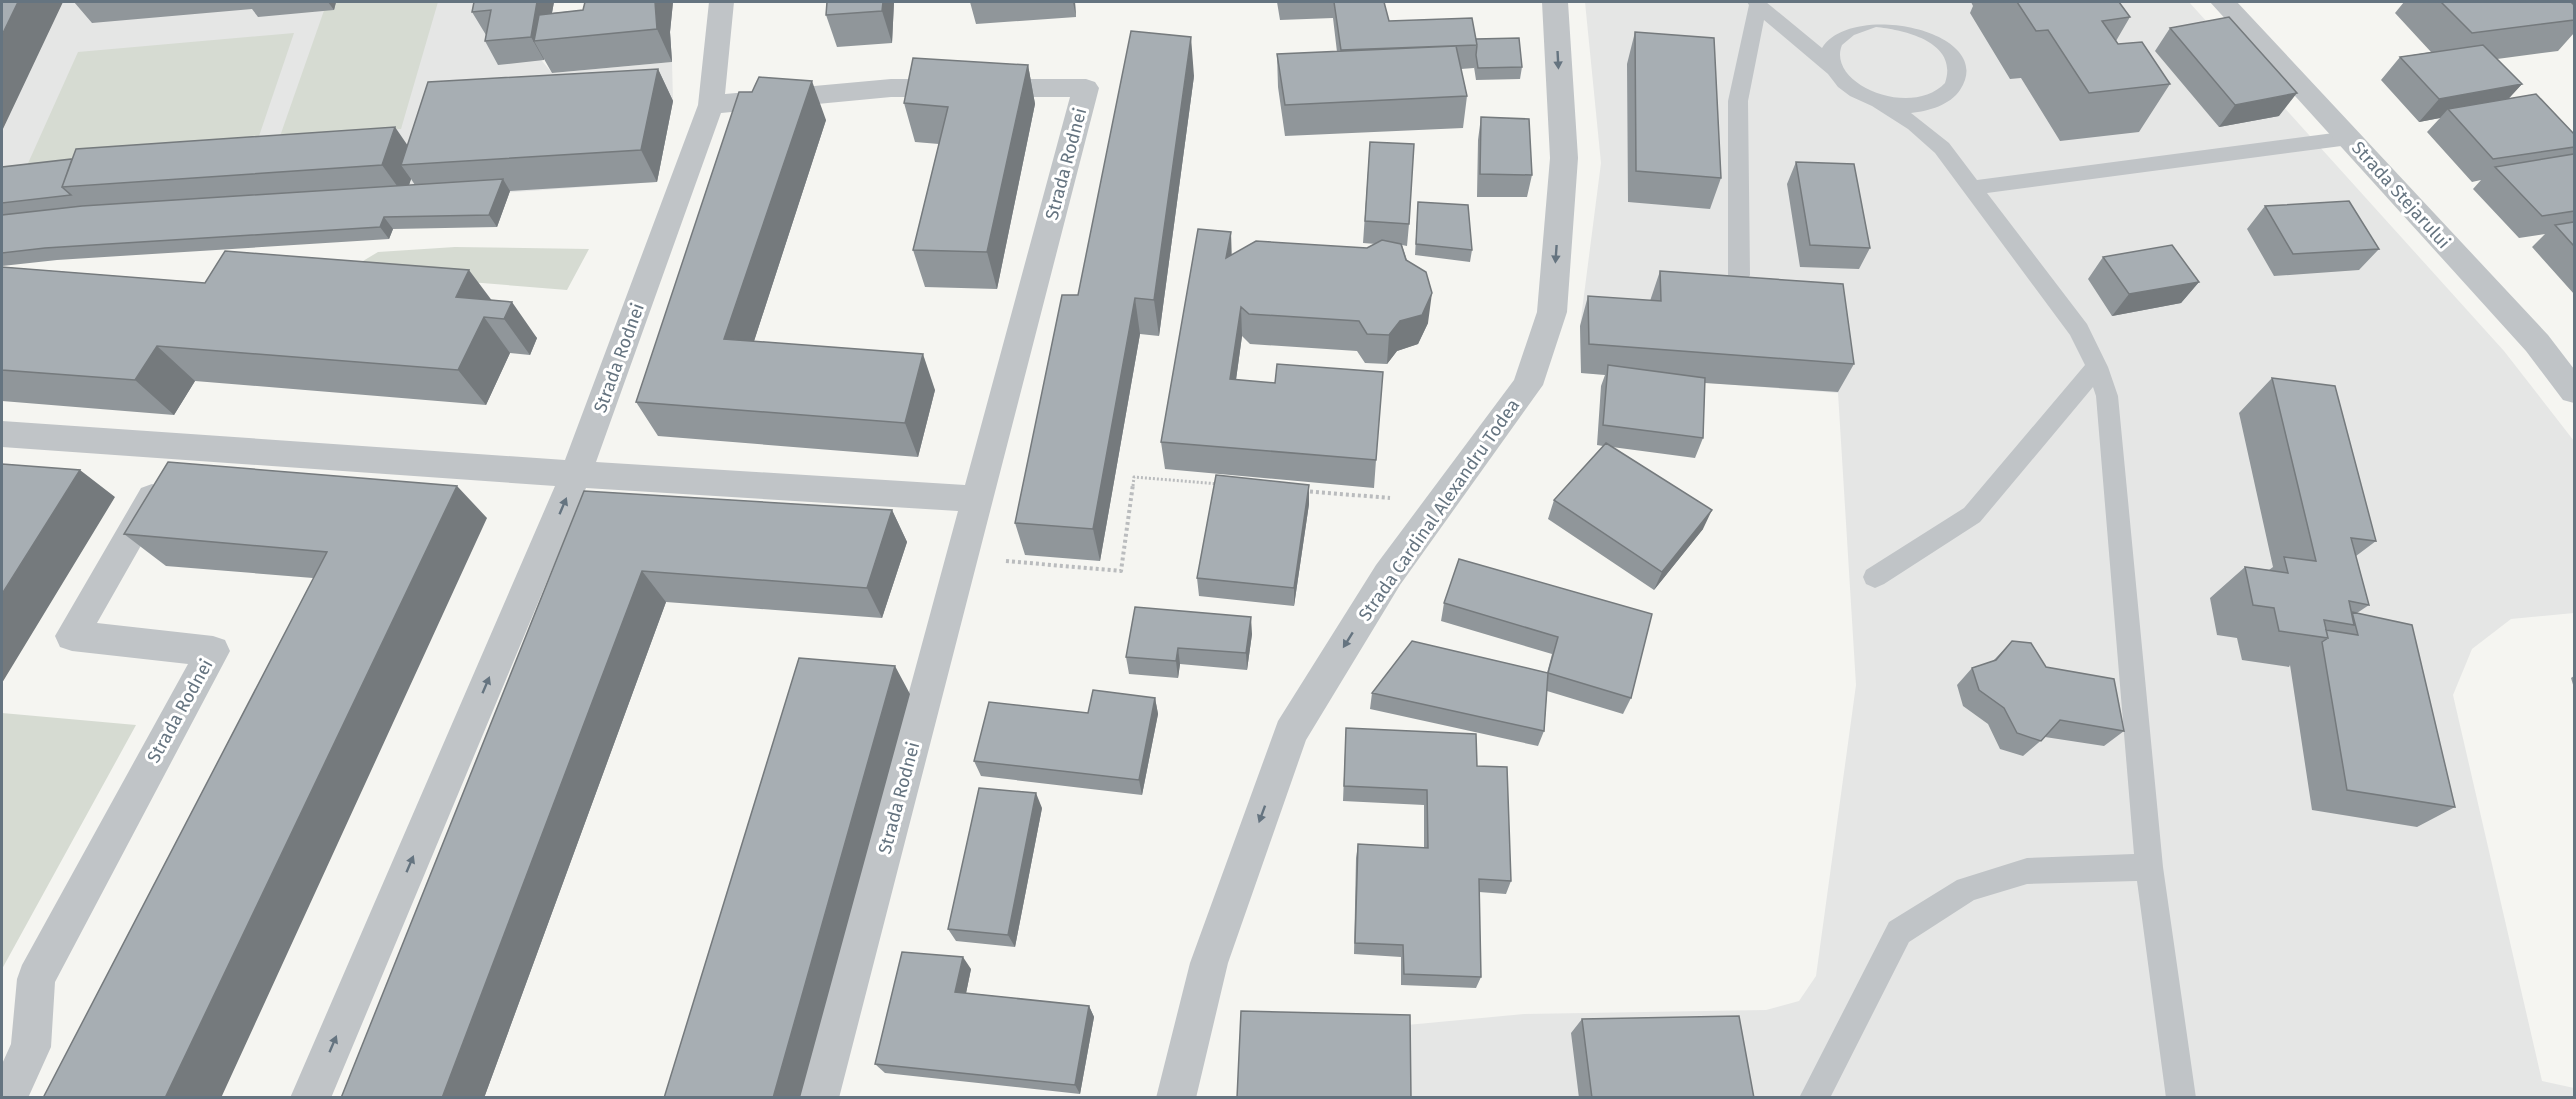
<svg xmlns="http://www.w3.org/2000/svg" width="2576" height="1099" font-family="'Fira Sans',sans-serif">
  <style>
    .built { fill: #e5e6e5 }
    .green { fill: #d6dbd2 }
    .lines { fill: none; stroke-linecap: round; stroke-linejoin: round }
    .path-far1 { stroke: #babcbe; stroke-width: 3; stroke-dasharray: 2 2; stroke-linecap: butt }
    .path { stroke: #babcbe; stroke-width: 4; stroke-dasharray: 3 3; stroke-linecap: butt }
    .service { fill: #c0c4c7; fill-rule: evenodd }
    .minor { fill: #c0c4c7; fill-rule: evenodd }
    .tertiary { fill: #c0c4c7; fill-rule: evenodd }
    .wall { fill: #90969a; fill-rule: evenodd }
    .shaded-wall { fill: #757a7d }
    .building { fill: #a7aeb3; stroke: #757a7d; stroke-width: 1.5 }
    .oneway { fill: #657480 }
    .labels { text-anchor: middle; stroke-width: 6; stroke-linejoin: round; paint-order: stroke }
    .street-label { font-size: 18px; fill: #657480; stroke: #fff }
  </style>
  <rect width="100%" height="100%" fill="#f5f5f1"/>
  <path class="built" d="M2,2H493L552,73L672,62L673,101L657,182L2,228Z
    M1585,2H2189L2504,351L2574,441V613L2511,619L2472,649L2453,695L2542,1081L2574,1088V1097H1408L1407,1025L1524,1014L1766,1010L1799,1001L1816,976L1856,685L1838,393L1581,373L1580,326L1601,163Z"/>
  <path class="green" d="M327,2H438L401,129L279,139Z
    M294,33L255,148L25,170L78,52Z
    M455,247L589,249L567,290L358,273L363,261L378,252Z
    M2,713L136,725L2,969Z"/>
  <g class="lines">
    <path class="path-far1" d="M1133,486L1134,477L1219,484"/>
    <path class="path" d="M1304,491L1390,498
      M1006,561L1121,571L1133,484"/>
    <path class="service" d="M1747,2H1766L1822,48C1851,0 1999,31 1960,90C1950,105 1929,111 1911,113L1949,143L1977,180L2349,131L2356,133L2359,138L2356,143L2349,145L1987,193L2087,324L2108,367L2118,396L2163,867L2196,1098H2166L2137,881L2027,884L1974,900L1909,942L1830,1098H1799L1889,922L1957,880L2027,858L2134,854L2096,396L2093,387L1980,522L1884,584L1875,588L1866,584L1863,577L1866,570L1964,508L2085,365L2070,335L1935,153L1908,129L1872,106L1850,96L1838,87L1828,74L1764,20L1748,101L1750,275L1747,281L1739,283L1731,281L1728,275V101L1749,5ZM1876,27C1905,30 1959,42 1945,83C1911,119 1826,84 1842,45L1854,35Z"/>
    <path class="minor" d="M709,2H734L725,94L891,79H1086L1095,82L1099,88L839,1098H799L958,511L586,488L331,1098H290L555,486L2,447V421L565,460L698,105ZM891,97H1070L965,485L596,462L721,113Z
      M1542,2H1568L1578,158L1567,312L1543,385L1400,585L1306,740L1228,963L1196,1098H1156L1190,963L1278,721L1376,565L1514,380L1537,312L1550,158Z
      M152,484L163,488L168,498L97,623L213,636L225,640L230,651L55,982L51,1047L28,1098H2V1064L11,1044L17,979L22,965L188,664L72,651L60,647L55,636L141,488Z"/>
    <path class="tertiary" d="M2210,2H2237L2548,335L2574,369V403L2563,400L2526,351Z"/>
  </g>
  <path class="wall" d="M74,2H336L334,10L258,17L252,9L92,23Z
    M474,2H554L552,13L583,10L585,2H673L670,32L672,62L552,73L544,59V60L498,65L485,41L486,35L472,12Z
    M827,2H894L892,43L837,47L826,15Z
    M970,2H1075L1076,17L976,24Z
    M1277,2H1384L1389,21L1476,39L1522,67L1520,79L1476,80L1474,67V68L1461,69L1467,96L1463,128L1285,136L1278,87L1277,54L1337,52L1333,18L1280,20Z
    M1971,2H2119L2130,17L2116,41L2118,44L2170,84L2139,132L2060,141L2021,78L2010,79L1970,13L1973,6Z
    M2404,2H2571L2574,5V33L2558,51L2497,59L2522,84L2508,99L2574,134V294L2532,247L2545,234L2519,238L2473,189L2481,180L2472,182L2427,132L2440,118L2419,122L2381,80L2400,57L2431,52L2395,13Z
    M2170,28L2279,116L2219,127L2155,51Z
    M1635,32L1721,178L1710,209L1628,202L1627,64Z
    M1028,65L1035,104L997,289L925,287L913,250L939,144L915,142L904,103Z
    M658,69L673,101L657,182L510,191L497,227L393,229L389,239L57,260L2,266V167L408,146ZM411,179L415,185H409Z
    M1194,76L1159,336L1140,334L1100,561L1025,555L1015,523L1078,295Z
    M752,92L826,120L754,341L935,390L918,457L658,436L636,402Z
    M1481,117L1532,175L1527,197H1477L1478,140Z
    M1370,142L1409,224L1407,246L1402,245L1428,323L1418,344L1397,351L1387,364L1365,363L1357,351L1250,344L1242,336L1236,380L1376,460L1374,488L1165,469L1161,442L1232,255L1367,248L1376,244L1363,243Z
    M1796,162L1870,248L1859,269L1800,267L1787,184Z
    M1418,202L1472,250L1470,262L1415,255Z
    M2265,206L2379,249L2359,270L2274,276L2247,229Z
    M2103,257L2199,282L2181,303L2112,316L2088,279Z
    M2,267L205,283L491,300L537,338L530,355L510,353L486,405L195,381L174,415L2,401Z
    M1660,271L1854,364L1838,392L1705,383L1703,438L1695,458L1612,447L1703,529L1654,590L1548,519L1554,500L1603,446L1597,445L1601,386L1605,375L1581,373L1580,326L1588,296L1650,301Z
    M2272,378L2376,541L2356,556L2369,605L2357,613L2455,807L2417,827L2312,810L2290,665L2289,667L2242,660L2237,638L2217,635L2210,598L2245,567L2269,570L2273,567L2239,413Z
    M1309,485V504L1294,606L1199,596L1197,578Z
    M584,491L892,510L907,542L882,618L666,602L484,1098Z
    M487,518L313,578L166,566L124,534Z
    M1444,603L1652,614L1631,698L1623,714L1547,691L1544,731L1538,746L1370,709L1372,693L1547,673L1552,654L1441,621Z
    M1252,634L1247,670L1180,664L1178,678L1129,674L1126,657Z
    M2012,641L2046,667L2124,731L2104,746L2045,737L2023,756L2000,749L1988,724L1963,706L1957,685L1972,668L1993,661Z
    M2574,676V688L2571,678Z
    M1155,698L1158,714L1142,795L981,776L974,761L1088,713Z
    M1346,728L1477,766L1511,881L1506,894L1479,892L1481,977L1476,988L1401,985V957L1354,954L1356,858L1358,844L1424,848V805L1343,801Z
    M1042,808L1015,947L956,941L948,929Z
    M971,969L966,993L1089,1006L1094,1017L1080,1094L885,1073L875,1064Z
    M1582,1019L1754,1098H1579L1571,1033Z"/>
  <path class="shaded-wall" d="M18,2H63L2,131V35Z
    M328,2H336L334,10Z
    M537,2H554L547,39L534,41L544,59V60L531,37Z
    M655,2H673L670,32L672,62L657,29Z
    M883,2H894L892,43L882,11Z
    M1073,2H1075L1076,17Z
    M1191,37L1194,76L1159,336L1154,300Z
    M1028,65L1035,104L997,289L987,252Z
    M658,69L673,101L657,182L641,150Z
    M812,81L826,120L743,375L724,339Z
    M2522,84L2501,107L2448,109L2440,118L2419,122L2439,99Z
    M2297,93L2279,116L2219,127L2235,105Z
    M395,127L417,159L401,165L411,179L405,197L382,165Z
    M503,179L510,191L497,227L489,215Z
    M384,217L393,229L389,239L380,227Z
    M1231,232L1232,263L1226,258Z
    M469,270L496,306L484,317L510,353L486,405L458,370L456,297Z
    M2199,282L2181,303L2112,316L2129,294Z
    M1432,293L1428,323L1418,344L1397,351L1387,364L1389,335L1400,321Z
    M1135,298L1140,334L1100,561L1093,529Z
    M512,302L537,338L530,355L504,319Z
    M1241,307L1242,336L1232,408L1230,379Z
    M157,346L195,381L174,415L135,380Z
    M923,354L935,390L918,457L905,423Z
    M80,470L115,497L2,683V594Z
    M1309,485V504L1294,606V588Z
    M457,486L487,518L221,1098H165Z
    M892,510L907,542L882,618L867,588Z
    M1712,510L1703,529L1654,590L1662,572Z
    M642,571L666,602L484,1098H442Z
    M1251,617L1252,634L1247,670L1246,653Z
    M1178,648L1180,664L1178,678L1176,661Z
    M895,666L910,694L800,1098H773Z
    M1155,698L1158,714L1142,795L1139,780Z
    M1036,793L1042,808L1015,947L1008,935Z
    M963,957L971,969L964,1003L955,992Z
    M1089,1006L1094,1017L1080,1094L1075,1085Z"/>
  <path class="building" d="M2,2H18L2,35Z
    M474,2H537L531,37L485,41L491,10L472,12Z
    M585,2H655L657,29L534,41L539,15L583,10Z
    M827,2H883L882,11L826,15Z
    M1334,2H1384L1389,21L1472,18L1477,45L1341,50Z
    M2017,2H2119L2130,17L2102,21L2118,44L2142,42L2170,84L2089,93L2048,30L2036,31Z
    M2441,2H2571L2574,5V20L2472,33Z
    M2229,17L2297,93L2235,105L2170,28Z
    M1131,31L1191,37L1154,300L1135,298L1093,529L1015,523L1062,295H1078Z
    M1635,32L1714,38L1721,178L1636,171Z
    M1519,38L1522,67L1478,68L1476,55L1477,45L1476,39Z
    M2483,45L2522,84L2439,99L2400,57Z
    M1456,46L1467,96L1285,105L1277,54Z
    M913,58L1028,65L987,252L913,250L948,107L904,103Z
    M658,69L641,150L401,165L428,82Z
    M759,77L812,81L724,339L923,354L905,423L636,402L739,92H752Z
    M2536,94L2574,134V147L2493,159L2448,109Z
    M1481,117L1529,119L1532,175L1480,174Z
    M395,127L382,165L62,187L76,149Z
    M1370,142L1414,144L1409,224L1365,221Z
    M2574,154V211L2542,216L2495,167Z
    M72,159L62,187L71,195L2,203V167Z
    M1796,162L1854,164L1870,248L1810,245Z
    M503,179L489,215L384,217L380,227L45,248L2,253V215L82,206Z
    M2349,201L2379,249L2293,254L2265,206Z
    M1418,202L1468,205L1472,250L1416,244Z
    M2574,222V246L2555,225Z
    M1198,229L1231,232L1226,258L1256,241L1367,248L1382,240L1401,244L1406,260L1426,272L1432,293L1422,315L1400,321L1389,335L1367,334L1359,321L1249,314L1241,307L1230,379L1275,383L1277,364L1383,372L1376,460L1161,442Z
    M2172,245L2199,282L2129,294L2103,257Z
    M225,251L469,270L456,297L512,302L504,319L484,317L458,370L157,346L135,380L2,370V267L205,283Z
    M1660,271L1843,284L1854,364L1589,344L1588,296L1661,301Z
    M1608,365L1705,378L1703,438L1603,425Z
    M2272,378L2335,386L2376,541L2351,538L2369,605L2349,601L2354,625L2324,620L2328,638L2279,631L2274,608L2253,605L2245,567L2288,573L2284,557L2316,561Z
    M1606,443L1712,510L1662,572L1554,500Z
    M168,462L457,486L165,1098H43L327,552L124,534Z
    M2,464L80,470L2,594Z
    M1216,475L1309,485L1294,588L1197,578Z
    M584,491L892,510L867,588L642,571L442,1098H341Z
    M1459,559L1652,614L1631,698L1548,673L1558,637L1444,603Z
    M1135,607L1251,617L1246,653L1178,648L1176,661L1126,657Z
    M2352,612L2412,625L2455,807L2347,790L2322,642L2328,638L2326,630L2358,635Z
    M1412,641L1548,673L1544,731L1372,693Z
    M2012,641L2031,643L2046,667L2114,679L2124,731L2060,720L2041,741L2017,733L2004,708L1979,690L1972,668L1996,660Z
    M799,658L895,666L773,1098H664Z
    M1093,690L1155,698L1139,780L974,761L989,702L1088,713Z
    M1346,728L1476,734L1477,766L1507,767L1511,881L1479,879L1481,977L1404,974L1403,945L1355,943L1358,844L1428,848L1427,790L1344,786Z
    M979,788L1036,793L1008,935L948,929Z
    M902,952L963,957L955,992L1089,1006L1075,1085L875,1064Z
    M1241,1011L1410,1015L1411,1098H1237Z
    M1739,1016L1754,1098H1592L1582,1019Z"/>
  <defs><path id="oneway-solid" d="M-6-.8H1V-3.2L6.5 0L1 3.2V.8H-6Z" transform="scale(1.5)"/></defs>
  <g class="oneway">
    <use href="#oneway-solid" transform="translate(1558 60) rotate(87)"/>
    <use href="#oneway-solid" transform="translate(1556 254) rotate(94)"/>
    <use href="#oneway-solid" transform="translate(563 506) rotate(-67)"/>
    <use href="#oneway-solid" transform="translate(1348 640) rotate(122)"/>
    <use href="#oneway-solid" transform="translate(486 685) rotate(-67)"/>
    <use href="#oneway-solid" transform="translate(1262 814) rotate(110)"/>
    <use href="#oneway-solid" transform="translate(410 864) rotate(-67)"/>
    <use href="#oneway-solid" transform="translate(333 1044) rotate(-67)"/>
  </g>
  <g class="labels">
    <g class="street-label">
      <text transform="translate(1066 164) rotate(-75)" y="6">Strada Rodnei</text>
      <text transform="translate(2401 195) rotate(48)" y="6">Strada Stejarului</text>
      <text transform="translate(619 358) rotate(-70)" y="6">Strada Rodnei</text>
      <text transform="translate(1439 510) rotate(-55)" y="6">Strada Cardinal Alexandru Todea</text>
      <text transform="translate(180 711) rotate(-61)" y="6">Strada Rodnei</text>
      <text transform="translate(899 798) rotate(-75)" y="6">Strada Rodnei</text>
    </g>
  </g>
  <rect width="2576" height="1099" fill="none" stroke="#657480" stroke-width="6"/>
</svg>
